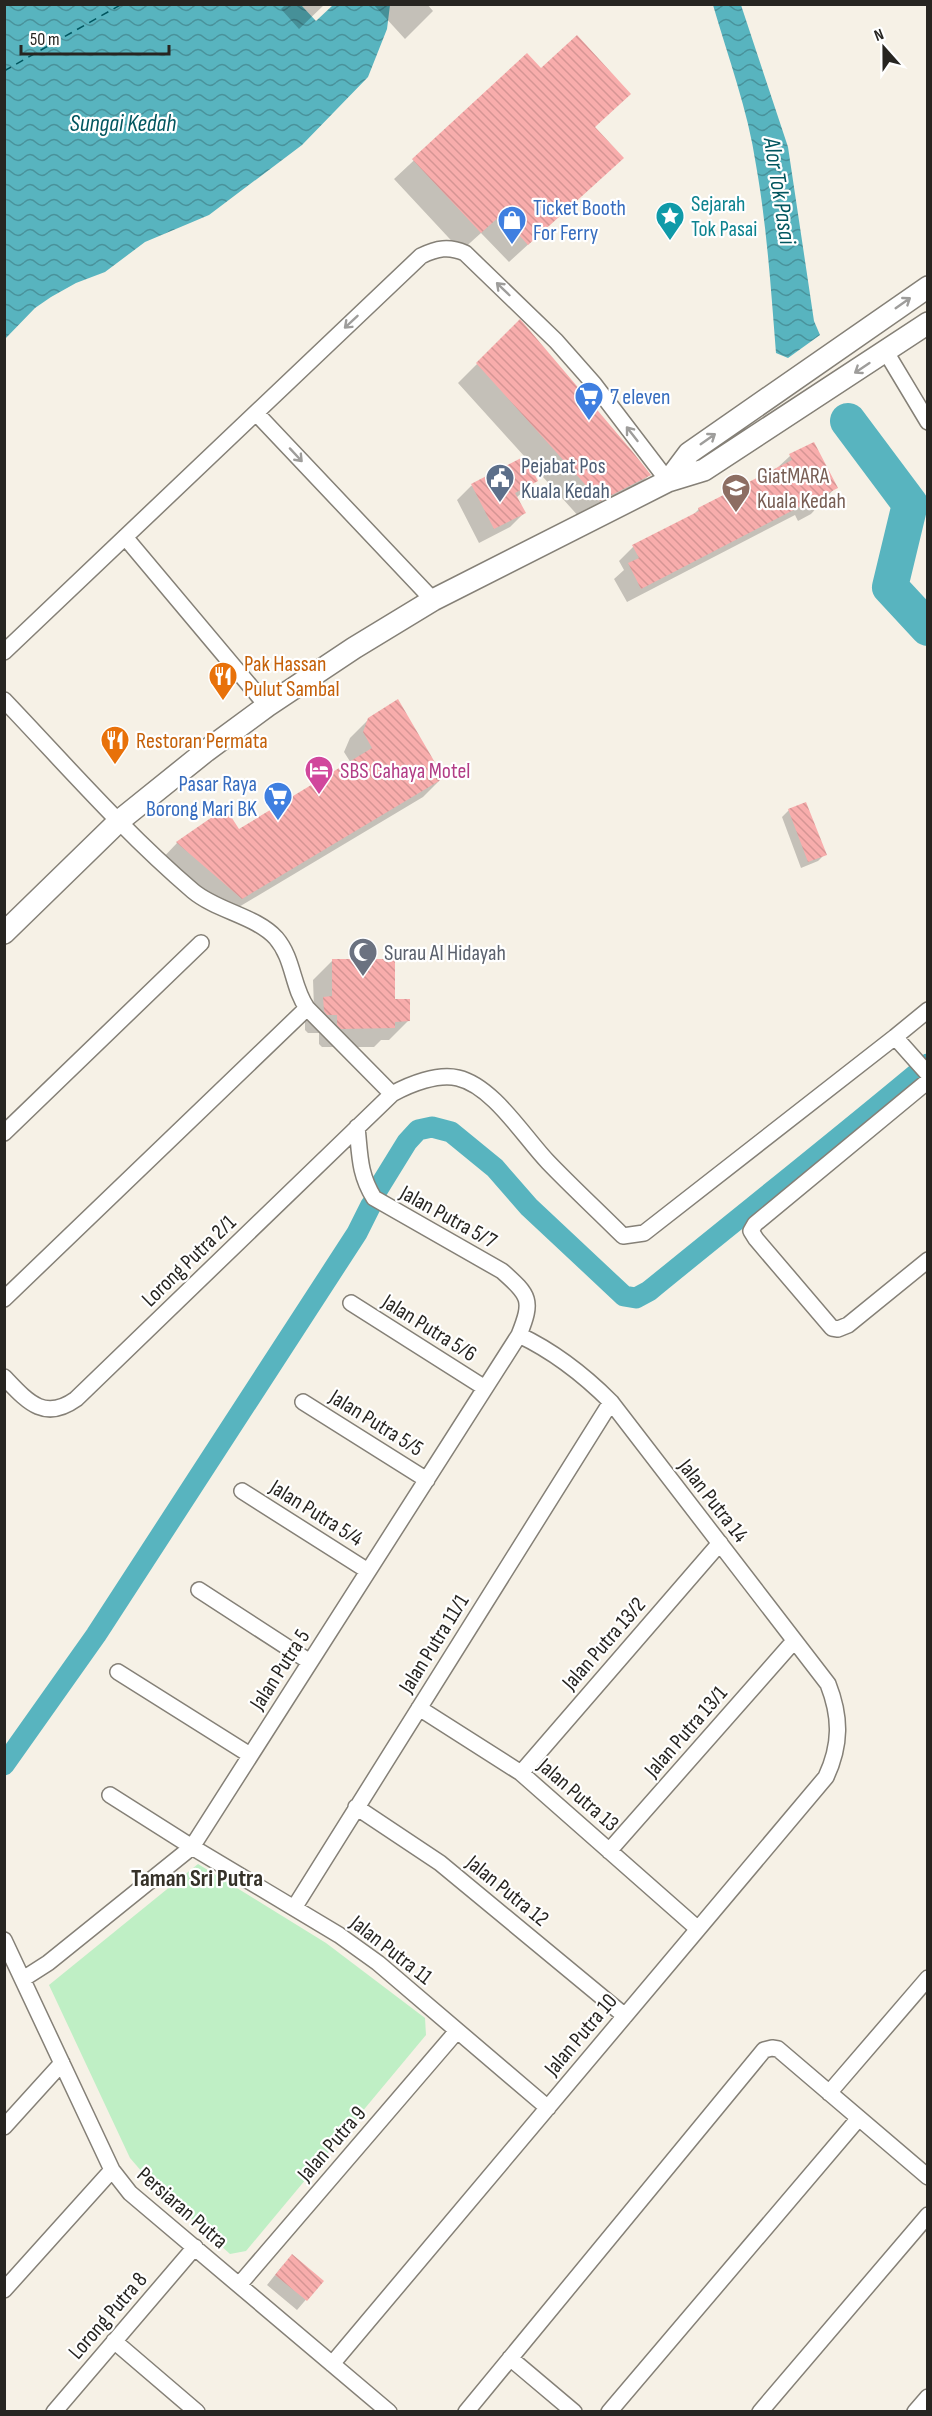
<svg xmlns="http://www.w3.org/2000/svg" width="932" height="2416" font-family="'Sofia Sans Condensed',sans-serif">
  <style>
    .park { fill: #bfefc5 }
    .water { fill: url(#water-waves) }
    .pier { fill: #f6f1e6 }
    .shadow { fill: #0003 }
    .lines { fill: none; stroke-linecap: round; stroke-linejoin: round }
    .canal { stroke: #58b4bf; stroke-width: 21 }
    .river { stroke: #58b4bf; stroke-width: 36 }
    .ferry { stroke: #01565f; stroke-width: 1.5; stroke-dasharray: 8 6; stroke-linecap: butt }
    .building { fill: url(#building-back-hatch) }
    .street-casing { stroke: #858077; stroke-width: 18 }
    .secondary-casing { stroke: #858077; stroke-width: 24 }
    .street { stroke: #fff; stroke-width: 15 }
    .secondary { stroke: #fff; stroke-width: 21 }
    .oneway { stroke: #9e9d9b }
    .labels { text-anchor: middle; stroke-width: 4.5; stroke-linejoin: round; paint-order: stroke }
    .culture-label { font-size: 22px; fill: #0d838f; stroke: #fff; text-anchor: start }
    .shop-label { font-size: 22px; fill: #366cbe; stroke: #fff; text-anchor: start }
    .service-label { font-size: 22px; fill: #4e5e75; stroke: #fff; text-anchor: start }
    .education-label { font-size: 22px; fill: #785e54; stroke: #fff; text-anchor: start }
    .food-label { font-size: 22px; fill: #c56008; stroke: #fff; text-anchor: start }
    .hotel-label { font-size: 22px; fill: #b23c85; stroke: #fff; text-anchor: start }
    .worship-label { font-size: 22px; fill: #5b616d; stroke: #fff; text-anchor: start }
    .street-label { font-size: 22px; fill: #272521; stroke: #fff }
    .water-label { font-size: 24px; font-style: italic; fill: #01565f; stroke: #fff }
    .neighbourhood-label { font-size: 24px; font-weight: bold; fill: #353128; stroke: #fff }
  </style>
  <defs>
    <pattern id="water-waves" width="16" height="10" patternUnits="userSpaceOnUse" patternTransform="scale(1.5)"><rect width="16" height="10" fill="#58b4bf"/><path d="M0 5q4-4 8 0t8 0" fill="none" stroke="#49929b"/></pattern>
    <pattern id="building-back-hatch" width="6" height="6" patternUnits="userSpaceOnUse" patternTransform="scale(1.5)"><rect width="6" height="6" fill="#f8adac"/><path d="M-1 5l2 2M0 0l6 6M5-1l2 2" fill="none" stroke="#d59594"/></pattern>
  </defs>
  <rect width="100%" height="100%" fill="#f6f1e6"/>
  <path class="park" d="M198,1864L326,1943L425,2018L426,2035L246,2251L230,2254L149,2180L130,2158L49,1985Z"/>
  <path class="water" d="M5,5H390L387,29L368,77L302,145L209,215L145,242L105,272L76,283L51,297L35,308L5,339Z
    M713,5H741L788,147L814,321L820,335L788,358L776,353C771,290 767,227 756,165C748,110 728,57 713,5Z"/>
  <path class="pier" d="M301,5H333L316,21Z"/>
  <path class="shadow" d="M286,4H325L299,29L281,9Z
    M373,4H427L433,11L405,39Z
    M527,55L594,127L603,176L509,262L481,233L461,251L394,179Z
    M519,322L649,475L631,494L581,519L458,383Z
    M790,456L836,487L811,514L798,521L795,515L627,602L614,579L624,570L619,561L633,547L691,517L699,509L776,469Z
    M524,458L536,480L516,498L524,513L510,527L479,543L457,500L471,486Z
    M369,719L442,778L423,797L222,917L159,862L177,843L238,831L351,763L344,752L350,738Z
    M789,810L825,854L818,861L801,868L782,817Z
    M332,961L394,1001L408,1021L389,1040H381L374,1047H322L319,1044V1033H308L305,1030V1017L314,1008L313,980Z
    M283,2265L322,2281L297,2310L267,2285Z"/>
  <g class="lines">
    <path class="canal" d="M378,1189L407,1142L418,1130L432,1127L451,1132L495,1168L529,1207L624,1296L636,1298L649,1291C742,1215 836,1141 928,1064
      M4,1765L96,1635L357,1233L371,1205"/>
    <path class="river" d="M848,421L910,504L890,587L928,628"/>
    <path class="ferry" d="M4,71L122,4"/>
  </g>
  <path class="building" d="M577,35L631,94L595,127L624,158L528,245L501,215L481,233L412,159L527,53L541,68Z
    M520,319L632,451L651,475L600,501L476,363Z
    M814,442L838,488L824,495L827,500L812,508L809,502L641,589L628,563L639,558L632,545L699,511L698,508L792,460L789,454Z
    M525,456L538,481L515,493L526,513L494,529L471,484Z
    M398,699L444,778L242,899L176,842L218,813L230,815L239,829L372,748L363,732L368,718Z
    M806,802L827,855L808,862L788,809Z
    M332,959H395V999H410V1021L395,1022V1028L341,1029L337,1025V1015H327L324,1011L323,997L332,996Z
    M292,2254L324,2281L307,2301L275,2275Z"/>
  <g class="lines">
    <g class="street-casing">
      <path id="street" d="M886,352L928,422
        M256,413L433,600
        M125,537L267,706
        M4,652L421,256C437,248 449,246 465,253L556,341L594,384L668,481
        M4,700C66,765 125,833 193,891C217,911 256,916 276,938C294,959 292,987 307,1008L392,1094
        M895,1037L928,1074
        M928,1081L755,1224L751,1231L756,1239L832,1328L838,1329L848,1325L928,1260
        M4,1133L201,943
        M4,1299L307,1008
        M351,1303L485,1388
        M4,1377C27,1401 44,1422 76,1399L392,1094C410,1084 438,1073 458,1078C493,1086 524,1137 548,1162C572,1187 598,1211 623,1236L644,1233L895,1037L928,1010
        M303,1402L427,1480
        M242,1491L368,1571
        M199,1590L310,1662
        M118,1672L250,1755
        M419,1708L521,1773L698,1929
        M521,1773L720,1543
        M110,1795L192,1847L339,1935L378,1963L548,2108
        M356,1807L440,1863L625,2016
        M609,1851L794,1641
        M294,1908L611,1402
        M4,1940L112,2170L130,2193L389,2412
        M23,1979L48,1963L192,1847L519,1335C533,1300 530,1296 502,1271L374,1198C359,1174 360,1155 357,1127
        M829,2093L928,1978
        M4,2127L62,2063
        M239,2285L457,2031
        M4,2290L112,2170
        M114,2341L197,2412
        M510,2358L574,2412
        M332,2364L826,1777C841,1745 841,1717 828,1684L611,1402C583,1374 555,1352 519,1335
        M54,2412L195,2247
        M466,2412L764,2050L772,2048L778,2049L928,2177
        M609,2412L859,2118
        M760,2412L928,2215
        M915,2412L928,2397"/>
    </g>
    <g class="secondary-casing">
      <path id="secondary" d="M668,481L689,453L928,287
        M4,933L119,821L206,751L267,706L354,648L433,600L668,481L704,470L928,323"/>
    </g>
    <use href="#street" class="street"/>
    <use href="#secondary" class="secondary"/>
  </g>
  <defs><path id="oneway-shaft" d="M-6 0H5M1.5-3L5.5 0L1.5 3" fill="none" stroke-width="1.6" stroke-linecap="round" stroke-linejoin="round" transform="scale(1.5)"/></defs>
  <g class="oneway">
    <use href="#oneway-shaft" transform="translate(503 289) rotate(-136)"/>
    <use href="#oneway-shaft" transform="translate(903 303) rotate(-35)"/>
    <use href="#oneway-shaft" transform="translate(351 322) rotate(137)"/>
    <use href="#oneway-shaft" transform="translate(862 368) rotate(146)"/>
    <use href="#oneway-shaft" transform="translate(632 434) rotate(-128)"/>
    <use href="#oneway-shaft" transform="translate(708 439) rotate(-35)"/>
    <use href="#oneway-shaft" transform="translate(296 455) rotate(47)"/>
  </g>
  <defs>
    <g id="sight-pin" transform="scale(1.5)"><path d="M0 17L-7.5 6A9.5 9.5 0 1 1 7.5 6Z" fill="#0f9aa8" stroke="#fff"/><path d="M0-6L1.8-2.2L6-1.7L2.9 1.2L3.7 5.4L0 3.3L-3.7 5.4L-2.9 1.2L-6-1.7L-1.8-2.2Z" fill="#fff"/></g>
    <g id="shop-pin" transform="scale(1.5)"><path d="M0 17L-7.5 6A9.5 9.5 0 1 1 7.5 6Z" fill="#3f7fe0" stroke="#fff"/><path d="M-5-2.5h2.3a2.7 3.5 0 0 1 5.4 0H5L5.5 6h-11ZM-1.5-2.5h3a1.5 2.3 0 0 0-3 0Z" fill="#fff"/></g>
    <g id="supermarket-pin" transform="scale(1.5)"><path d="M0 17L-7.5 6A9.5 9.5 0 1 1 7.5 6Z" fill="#3f7fe0" stroke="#fff"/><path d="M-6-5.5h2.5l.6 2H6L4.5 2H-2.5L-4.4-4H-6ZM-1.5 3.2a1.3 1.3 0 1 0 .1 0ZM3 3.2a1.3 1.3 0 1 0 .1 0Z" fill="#fff"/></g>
    <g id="civic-pin" transform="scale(1.5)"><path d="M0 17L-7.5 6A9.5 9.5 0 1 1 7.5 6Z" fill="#5c6f8a" stroke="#fff"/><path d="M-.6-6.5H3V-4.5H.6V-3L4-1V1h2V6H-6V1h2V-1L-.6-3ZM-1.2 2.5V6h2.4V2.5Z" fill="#fff"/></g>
    <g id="university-pin" transform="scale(1.5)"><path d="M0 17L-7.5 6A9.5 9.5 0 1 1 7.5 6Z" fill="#8d6e63" stroke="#fff"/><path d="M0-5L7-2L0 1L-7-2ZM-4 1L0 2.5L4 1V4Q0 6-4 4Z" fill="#fff"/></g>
    <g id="restaurant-pin" transform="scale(1.5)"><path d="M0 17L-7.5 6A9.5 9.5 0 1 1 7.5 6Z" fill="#e8710a" stroke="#fff"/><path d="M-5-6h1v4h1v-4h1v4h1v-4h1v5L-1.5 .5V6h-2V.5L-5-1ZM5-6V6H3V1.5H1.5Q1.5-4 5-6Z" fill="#fff"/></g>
    <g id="hotel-pin" transform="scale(1.5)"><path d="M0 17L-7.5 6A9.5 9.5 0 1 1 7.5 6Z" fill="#d1479c" stroke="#fff"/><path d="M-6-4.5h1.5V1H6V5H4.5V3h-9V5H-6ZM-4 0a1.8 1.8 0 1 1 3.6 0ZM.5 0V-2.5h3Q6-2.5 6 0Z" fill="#fff"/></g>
    <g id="mosque-pin" transform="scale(1.5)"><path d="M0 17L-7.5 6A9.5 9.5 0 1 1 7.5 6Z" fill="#6b7280" stroke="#fff"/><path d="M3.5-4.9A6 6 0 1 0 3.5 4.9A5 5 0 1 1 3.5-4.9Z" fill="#fff"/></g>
  </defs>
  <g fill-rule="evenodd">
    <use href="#sight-pin" x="670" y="216"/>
    <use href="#shop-pin" x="512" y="220"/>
    <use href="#supermarket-pin" x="589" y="396"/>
    <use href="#civic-pin" x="500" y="478"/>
    <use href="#university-pin" x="736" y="488"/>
    <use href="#restaurant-pin" x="223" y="676"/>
    <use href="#restaurant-pin" x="115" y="740"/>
    <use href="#hotel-pin" x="319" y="770"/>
    <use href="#supermarket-pin" x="278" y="796"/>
    <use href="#mosque-pin" x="363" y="952"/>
  </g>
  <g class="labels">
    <g class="culture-label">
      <text x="691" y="211">Sejarah<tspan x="691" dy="25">Tok Pasai</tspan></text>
    </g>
    <g class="shop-label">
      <text x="533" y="215">Ticket Booth<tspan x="533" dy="25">For Ferry</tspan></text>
      <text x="610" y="404">7 eleven</text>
      <text x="257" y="791" text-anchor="end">Pasar Raya<tspan x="257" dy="25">Borong Mari BK</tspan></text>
    </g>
    <g class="service-label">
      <text x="521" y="473">Pejabat Pos<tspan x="521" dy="25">Kuala Kedah</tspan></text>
    </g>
    <g class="education-label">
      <text x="757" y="483">GiatMARA<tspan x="757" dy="25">Kuala Kedah</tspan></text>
    </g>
    <g class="food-label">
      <text x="244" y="671">Pak Hassan<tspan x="244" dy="25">Pulut Sambal</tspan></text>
      <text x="136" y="748">Restoran Permata</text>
    </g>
    <g class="hotel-label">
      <text x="340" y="778">SBS Cahaya Motel</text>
    </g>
    <g class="worship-label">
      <text x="384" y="960">Surau Al Hidayah</text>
    </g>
    <g class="street-label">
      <text transform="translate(449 1216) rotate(29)" y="8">Jalan Putra 5/7</text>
      <text transform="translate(188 1260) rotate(-44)" y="8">Lorong Putra 2/1</text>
      <text transform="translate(430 1327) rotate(32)" y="8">Jalan Putra 5/6</text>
      <text transform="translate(377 1422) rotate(32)" y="8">Jalan Putra 5/5</text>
      <text transform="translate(714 1500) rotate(52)" y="8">Jalan Putra 14</text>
      <text transform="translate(317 1512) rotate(32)" y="8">Jalan Putra 5/4</text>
      <text transform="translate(433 1643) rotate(-58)" y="8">Jalan Putra 11/1</text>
      <text transform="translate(603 1643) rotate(-49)" y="8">Jalan Putra 13/2</text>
      <text transform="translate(279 1669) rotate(-57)" y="8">Jalan Putra 5</text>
      <text transform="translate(685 1731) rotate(-49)" y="8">Jalan Putra 13/1</text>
      <text transform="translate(579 1794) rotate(41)" y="8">Jalan Putra 13</text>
      <text transform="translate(508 1890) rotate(39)" y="8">Jalan Putra 12</text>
      <text transform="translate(392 1949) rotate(38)" y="8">Jalan Putra 11</text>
      <text transform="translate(580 2034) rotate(-50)" y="8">Jalan Putra 10</text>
      <text transform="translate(331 2143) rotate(-49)" y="8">Jalan Putra 9</text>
      <text transform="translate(183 2207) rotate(41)" y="8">Persiaran Putra</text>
      <text transform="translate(107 2315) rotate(-49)" y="8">Lorong Putra 8</text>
    </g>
    <g class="water-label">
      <text x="123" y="131">Sungai Kedah</text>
      <text transform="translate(780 191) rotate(81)" y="8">Alor Tok Pasai</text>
    </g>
    <g class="neighbourhood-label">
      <text x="197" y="1886">Taman Sri Putra</text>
    </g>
  </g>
  <rect width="932" height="2416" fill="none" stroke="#272521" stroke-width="12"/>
  <g transform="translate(884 48) rotate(339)" stroke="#ffffff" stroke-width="4.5" paint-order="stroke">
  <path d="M0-4.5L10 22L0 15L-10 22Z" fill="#272521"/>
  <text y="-9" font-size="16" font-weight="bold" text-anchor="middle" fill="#272521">N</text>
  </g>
  <path d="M21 45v9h148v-9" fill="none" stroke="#272521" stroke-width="3"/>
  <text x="30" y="45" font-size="18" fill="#272521" stroke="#ffffff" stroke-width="4.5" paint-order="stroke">50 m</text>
</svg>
